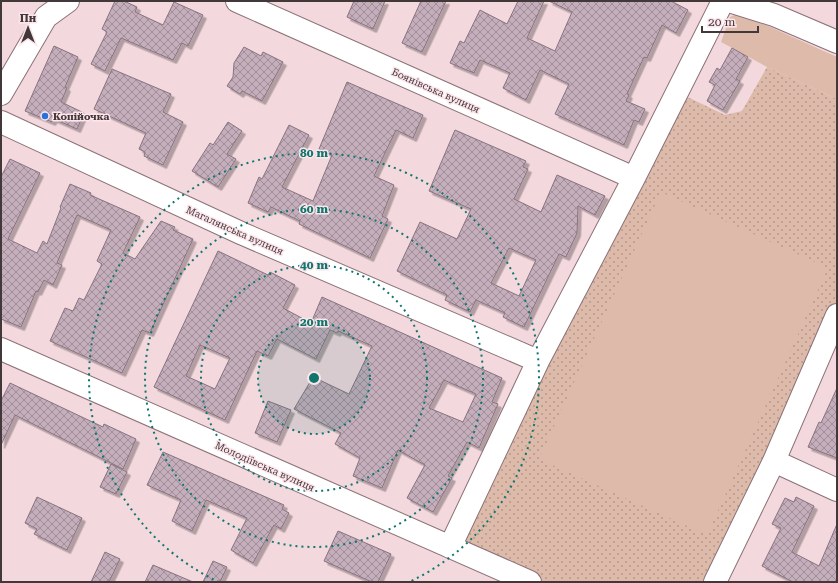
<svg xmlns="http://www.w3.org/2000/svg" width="838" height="583" font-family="'Roboto Serif',serif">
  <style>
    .grass { fill: url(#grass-dots) }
    .garden { fill: #ddbaaa }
    .building { fill: url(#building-cross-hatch); stroke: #87727e; fill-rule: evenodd; filter: url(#shadow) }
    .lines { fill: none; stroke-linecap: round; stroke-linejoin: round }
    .street-casing { stroke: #8b7277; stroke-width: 24 }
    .street { stroke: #fff; stroke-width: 22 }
    .ring { fill: none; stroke: #0f766e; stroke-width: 2; stroke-dasharray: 2 4 }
    .poi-dot { fill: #2b71dd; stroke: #fde6eb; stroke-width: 1.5 }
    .labels { text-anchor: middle; stroke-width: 3; stroke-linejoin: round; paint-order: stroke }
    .street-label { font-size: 10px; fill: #423739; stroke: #fde6eb }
    .poi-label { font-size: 10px; font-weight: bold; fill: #423739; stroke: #fde6eb; text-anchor: start }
    .centre { fill: #0f766e; stroke: #fde6eb; stroke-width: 2 }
    .ring-label { font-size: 12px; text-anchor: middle; font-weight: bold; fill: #0f766e; stroke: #fde6eb; stroke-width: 3; stroke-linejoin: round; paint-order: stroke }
  </style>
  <defs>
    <pattern id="grass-dots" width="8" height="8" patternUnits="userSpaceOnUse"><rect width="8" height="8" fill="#ddbaaa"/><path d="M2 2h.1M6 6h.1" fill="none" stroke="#b5988b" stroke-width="1.8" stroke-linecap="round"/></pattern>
    <pattern id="building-cross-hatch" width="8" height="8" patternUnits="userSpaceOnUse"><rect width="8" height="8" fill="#c5aebb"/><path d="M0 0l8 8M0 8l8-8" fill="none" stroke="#a28e99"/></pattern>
    <filter id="shadow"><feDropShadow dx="3.5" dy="3.5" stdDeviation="0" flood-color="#0004"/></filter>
  </defs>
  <rect width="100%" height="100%" fill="#f3d8dd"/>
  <path class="grass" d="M767,67L837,99V316L716,582H529L449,547L677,92L725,115L742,111Z"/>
  <path class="garden" d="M739,13L837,57V99L767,67L721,42L730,17Z
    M661,192L828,268L707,535L539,459Z"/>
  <path class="building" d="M115,1H124L137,7L135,12L163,25L174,2L203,15L188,46L182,43L173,60L121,38L105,71L91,64L107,32L102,29Z
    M354,1H385L373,29L347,17Z
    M421,1H446L422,52L402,43Z
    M518,1H544L527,38L555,51L572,12L549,1H671L688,10L676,33L662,25L647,58L644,57L627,94L629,95L626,101L645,109L639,122L634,120L624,145L555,114L569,84L540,70L526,100L503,88L510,73L480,60L474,73L450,63L460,41L464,43L480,10L507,24Z
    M54,46L78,57L65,87L67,88L61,102L84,113L77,129L54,119L52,122L25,111Z
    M244,47L261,56L263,52L283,62L262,101L242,91L240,94L227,86L233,77L234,63Z
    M732,48L748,57L736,79L740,81L723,110L707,101L715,85L709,82L717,68L720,70Z
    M112,69L171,94L163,112L183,122L163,165L144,156L145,152L139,149L146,133L94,109Z
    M347,82L423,115L413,138L396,130L374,176L394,185L382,216L388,219L370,258L299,224L300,221L271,207L268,212L248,203L259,177L262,179L289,125L309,135L282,187L313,201L332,155L319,149Z
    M228,122L242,131L227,154L236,159L218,187L192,171L210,143L213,145Z
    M455,130L526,161L523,167L528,169L514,199L541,212L557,175L605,196L595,215L578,206L577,233L566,257L559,254L524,327L503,317L505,313L476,300L470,312L445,300L447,295L397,271L420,222L457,239L471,209L429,191ZM509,248L536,260L519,296L491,283Z
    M10,159L40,173L8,239L37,253L43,241L47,244L61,208L60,207L70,184L91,193L90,195L140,217L123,253L135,259L161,221L175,227L173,230L193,239L150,333L142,330L122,373L50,341L65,308L73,311L79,298L84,300L102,264L97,261L111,230L77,215L57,263L62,265L53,285L44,280L38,292L36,291L21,327L1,319V177Z
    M218,251L268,275L270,272L295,285L283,308L311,323L322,297L502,378L492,402L498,404L479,448L467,442L448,476L452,478L433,512L407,498L425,465L398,450L382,488L353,476L360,458L335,444L341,433L294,409L313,377L349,394L372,346L338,331L337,333L330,330L316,359L277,339L268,356L257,351L225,420L154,387ZM200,345L230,358L215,389L186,376ZM444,380L476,394L463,422L429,408Z
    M10,383L103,427L104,424L136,439L123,469L15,415L1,445V401Z
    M837,388V458L808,447L819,422L821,423Z
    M268,401L291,410L277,442L255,433Z
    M163,452L284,505L282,509L289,513L281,529L274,525L253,563L231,550L247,518L206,500L192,531L172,521L181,500L147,485Z
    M111,464L127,472L116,494L100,487Z
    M37,497L82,518L67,550L34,534L37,529L25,523Z
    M796,497L814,506L792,552L819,566L837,524V582H793L762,566L781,528L772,524L785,498L794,502Z
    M338,531L391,554L378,582H372L324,561Z
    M105,552L120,559L109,582H91Z
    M213,561L227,567L220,582H203Z
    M153,565L193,582H145Z"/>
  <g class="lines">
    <g class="street-casing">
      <path id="street" d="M237,1L634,178
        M729,1L774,15L837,42
        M1,94L46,17L68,1
        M1,122L243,234L538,361
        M1,349L530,582
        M774,461L837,490
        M450,547L538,361L634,178L723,1
        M715,582L774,461L837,315"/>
    </g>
    <use href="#street" class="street"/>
  </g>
  <circle cx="314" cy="378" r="56" fill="#0f766e" fill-opacity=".12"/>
  <g class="ring">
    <circle cx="314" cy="378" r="56"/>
    <circle cx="314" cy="378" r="113"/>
    <circle cx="314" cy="378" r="169"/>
    <path d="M219 582A225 225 0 1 1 409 582"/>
  </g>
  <circle class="poi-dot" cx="45" cy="116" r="4"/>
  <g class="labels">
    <g class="street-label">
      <text transform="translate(436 90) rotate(24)" y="4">Боянівська вулиця</text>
      <text transform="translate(235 230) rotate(24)" y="4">Магалянська вулиця</text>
      <text transform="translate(265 466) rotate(24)" y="4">Молодіївська вулиця</text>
    </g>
    <g class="poi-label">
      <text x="53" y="120">Копійочка</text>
    </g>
  </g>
  <circle cx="314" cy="378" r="6" class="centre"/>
  <g class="ring-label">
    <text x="314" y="157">80 m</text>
    <text x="314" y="213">60 m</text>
    <text x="314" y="269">40 m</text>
    <text x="314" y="326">20 m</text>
  </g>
  <rect width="838" height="583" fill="none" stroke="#423739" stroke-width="4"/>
  <g transform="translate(28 28)" stroke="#fde6eb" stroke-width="3" paint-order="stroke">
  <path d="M0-3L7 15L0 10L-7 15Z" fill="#423739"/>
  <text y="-6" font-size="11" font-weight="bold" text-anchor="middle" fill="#423739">Пн</text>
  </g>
  <path d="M702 26v6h56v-6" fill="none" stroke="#423739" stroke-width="2"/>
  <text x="708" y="26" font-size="12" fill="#423739" stroke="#fde6eb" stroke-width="3" paint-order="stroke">20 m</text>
</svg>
